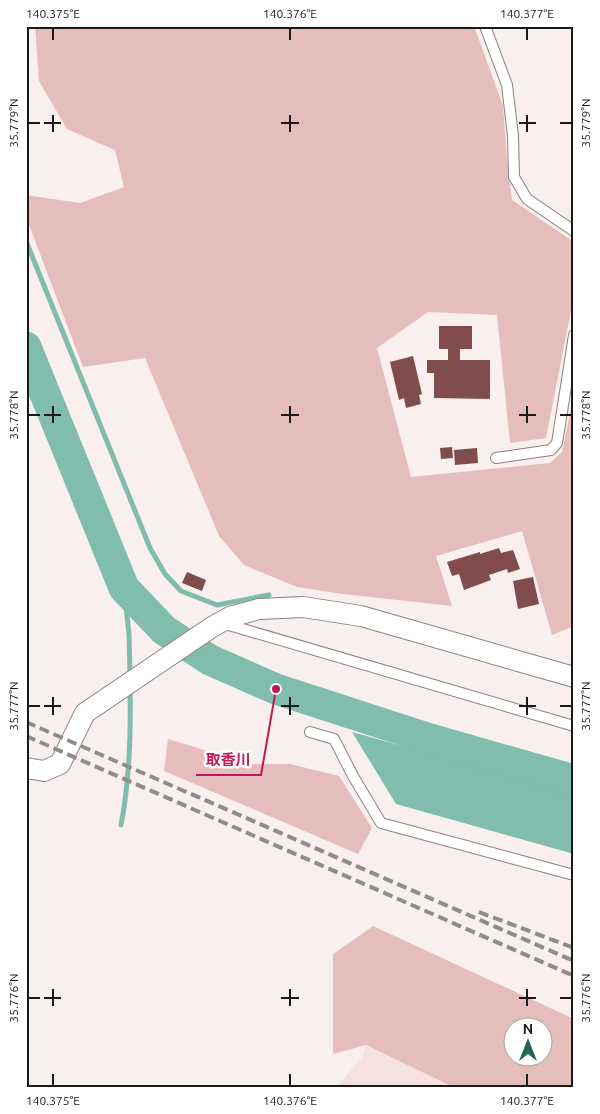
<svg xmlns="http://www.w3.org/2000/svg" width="600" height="1114" font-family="Ubuntu,'Noto Sans JP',sans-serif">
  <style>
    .built { fill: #f4e1e0 }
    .green { fill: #e5bdbb; fill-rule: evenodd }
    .water { fill: #80bdac }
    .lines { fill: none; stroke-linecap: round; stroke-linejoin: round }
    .stream { stroke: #80bdac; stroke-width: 5 }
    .river { stroke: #80bdac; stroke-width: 31 }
    .building { fill: #804d4c }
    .lane-casing { stroke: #8a8281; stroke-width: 12 }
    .street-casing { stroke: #8a8281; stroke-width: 22 }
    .lane { stroke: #fff; stroke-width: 10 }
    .street { stroke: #fff; stroke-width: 20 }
    .rail { stroke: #928b8b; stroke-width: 4; stroke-dasharray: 10 5; stroke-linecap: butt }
    .ticks { fill: none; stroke: #1c1919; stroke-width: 2 }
    .leader { fill: none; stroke: #c2185b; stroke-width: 2 }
    .callout-dot { fill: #c2185b; stroke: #fff; stroke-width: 2 }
    .callout-label { font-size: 15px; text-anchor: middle; font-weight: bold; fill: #c2185b; stroke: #fff; stroke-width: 5; stroke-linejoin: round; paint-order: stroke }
    .neatline { fill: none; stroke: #1c1919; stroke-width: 2 }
    .ticks-label { font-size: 12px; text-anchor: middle; fill: #1c1919 }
  </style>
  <rect width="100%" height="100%" fill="#f9efef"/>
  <path class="built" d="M366,1045L455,1088H336L363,1056Z"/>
  <path class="green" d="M35,26H474L503,106L507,159L512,200L574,242V295L546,438L510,443L497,315L428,312L377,348L411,477L550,463L562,452L574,395V626L552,635L522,531L436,556L452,606L343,594L297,587L244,565L219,536L145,358L83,367L26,217V195L80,203L124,187L115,150L67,129L39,81Z
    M168,739L250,764H290L339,776L372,828L358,854L164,771Z
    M373,926L574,1019V1088H455L366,1045L333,1054V954ZM512,1026H542V1056H512Z"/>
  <path class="water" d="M352,732L574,794V854L396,804Z"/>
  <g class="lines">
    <path class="stream" d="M26,241L150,548L165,574L181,591L217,605L269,595
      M124,588L129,634L130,675
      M121,825C130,779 131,735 130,689"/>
    <path class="river" d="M26,347L124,588L164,630L210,660L276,689L430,739L574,780"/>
  </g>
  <path class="building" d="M439,326H472V349H460V360H490V399L434,398V373H427V360H448V349H439Z
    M413,356L422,394L419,395L421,404L406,408L404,398L399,400L390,362Z
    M452,447L453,458L441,459L440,448Z
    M477,448L478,463L455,465L454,450Z
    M499,548L501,553L513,550L520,569L508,573L507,569L489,575L491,580L464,590L459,574L452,576L447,562L480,552V554Z
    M187,572L206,580L202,591L182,583Z
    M533,577L539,604L518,609L513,581Z"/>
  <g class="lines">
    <g class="lane-casing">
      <path id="lane" d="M485,26L507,85L513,136L514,177L527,199L574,231
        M567,380L574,335
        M496,458L551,450L557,443L567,380L574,373
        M222,623L574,726
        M310,732L334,739L353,776L381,823L574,875"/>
    </g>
    <g class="street-casing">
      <path id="street" d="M26,768L44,771L60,764L85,713L212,627L230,617L259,609L303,607L361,616L574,677"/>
    </g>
    <use href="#lane" class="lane"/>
    <use href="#street" class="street"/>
    <path class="rail" d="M26,722L574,961
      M26,736L574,976
      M479,912L574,948"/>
  </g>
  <path class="ticks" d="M53,28V40M290,28V40M527,28V40M53,115V132M290,115V132M527,115V132M28,123H40M44,123H61M281,123H299M519,123H536M560,123H572M53,406V423M290,406V423M527,406V423M28,415H40M44,415H61M281,415H299M519,415H536M560,415H572M53,697V715M290,697V715M527,697V715M28,706H40M44,706H61M281,706H299M519,706H536M560,706H572M53,989V1006M290,989V1006M527,989V1006M28,998H40M44,998H61M281,998H299M519,998H536M560,998H572M53,1074V1086M290,1074V1086M527,1074V1086"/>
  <path class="leader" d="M276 689L261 775H196"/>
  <circle class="callout-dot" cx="276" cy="689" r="5"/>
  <g class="callout-label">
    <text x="228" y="765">取香川</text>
  </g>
  <rect width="600" height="1114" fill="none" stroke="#ffffff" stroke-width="55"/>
  <g transform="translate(528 1042)"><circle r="24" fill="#ffffff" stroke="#a4a3a3"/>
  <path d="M0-4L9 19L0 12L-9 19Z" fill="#226556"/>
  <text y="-8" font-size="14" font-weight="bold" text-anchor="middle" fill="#1c1919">N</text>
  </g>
  <rect x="28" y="28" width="544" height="1058" class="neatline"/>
  <g class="ticks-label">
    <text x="53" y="18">140.375°E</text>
    <text x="290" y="18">140.376°E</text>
    <text x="527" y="18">140.377°E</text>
    <text transform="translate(14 123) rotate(-90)" y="4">35.779°N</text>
    <text transform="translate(586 123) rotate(-90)" y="4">35.779°N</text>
    <text transform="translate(14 415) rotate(-90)" y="4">35.778°N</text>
    <text transform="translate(586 415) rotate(-90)" y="4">35.778°N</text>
    <text transform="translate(14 706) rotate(-90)" y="4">35.777°N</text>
    <text transform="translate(586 706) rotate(-90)" y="4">35.777°N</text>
    <text transform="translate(14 998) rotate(-90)" y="4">35.776°N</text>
    <text transform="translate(586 998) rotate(-90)" y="4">35.776°N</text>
    <text x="53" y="1105">140.375°E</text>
    <text x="290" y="1105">140.376°E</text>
    <text x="527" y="1105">140.377°E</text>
  </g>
</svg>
